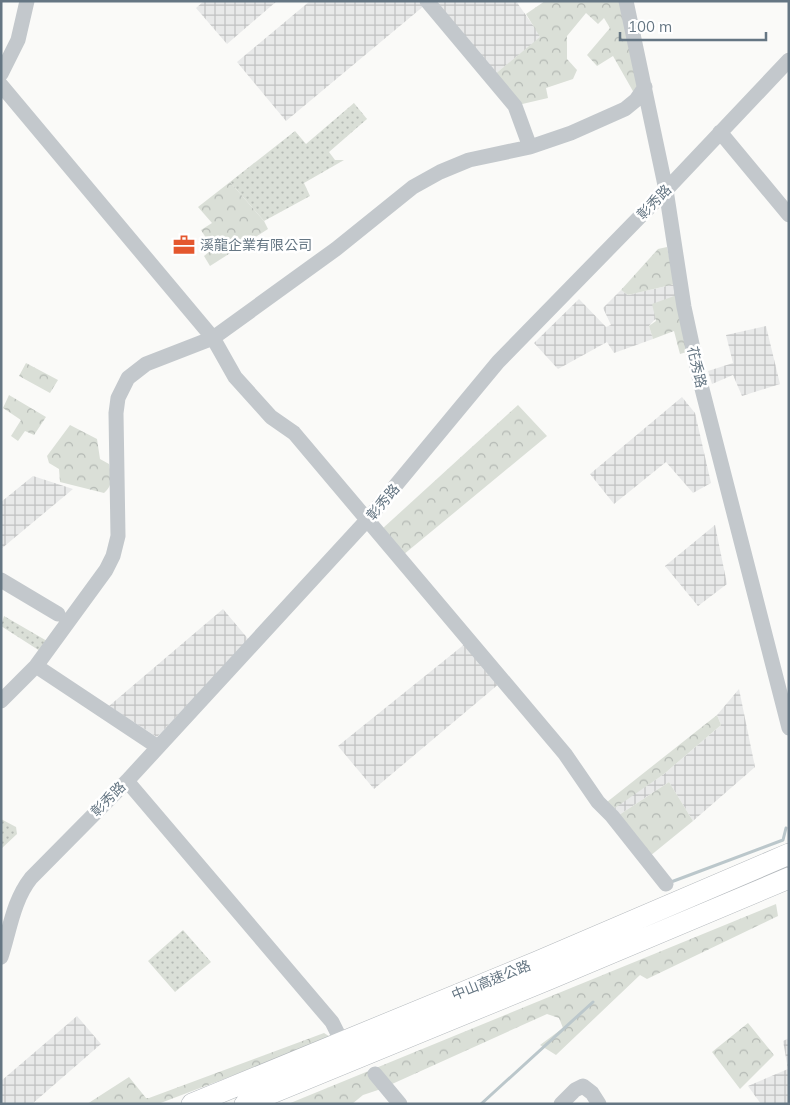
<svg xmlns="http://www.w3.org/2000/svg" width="790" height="1105" font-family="Mulish,'Noto Sans TC',sans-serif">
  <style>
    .industrial { fill: url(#industrial-grid) }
    .grass { fill: url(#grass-dots) }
    .forest { fill: url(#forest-crowns) }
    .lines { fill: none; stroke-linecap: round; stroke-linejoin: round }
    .stream { stroke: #bbc7cb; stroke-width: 3 }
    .highway-casing { stroke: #b4b9bd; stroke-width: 22 }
    .minor { stroke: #c3c8cc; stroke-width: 15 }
    .highway { stroke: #fff; stroke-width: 21 }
    .labels { text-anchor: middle; stroke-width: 5; stroke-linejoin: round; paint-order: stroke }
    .street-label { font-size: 14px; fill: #657683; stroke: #fff }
    .poi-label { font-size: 14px; fill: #657683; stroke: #fff; text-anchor: start }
  </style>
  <defs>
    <pattern id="industrial-grid" width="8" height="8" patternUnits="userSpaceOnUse" patternTransform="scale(1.25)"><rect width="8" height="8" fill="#e8e9e9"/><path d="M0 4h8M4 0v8" fill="none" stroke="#c0c1c2"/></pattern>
    <pattern id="grass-dots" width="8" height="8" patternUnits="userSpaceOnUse" patternTransform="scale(1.25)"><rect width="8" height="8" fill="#dadfd7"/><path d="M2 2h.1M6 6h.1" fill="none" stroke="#b4b9b4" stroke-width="1.8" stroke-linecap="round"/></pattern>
    <pattern id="forest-crowns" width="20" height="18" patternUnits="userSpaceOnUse" patternTransform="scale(1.25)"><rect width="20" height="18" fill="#dadfd7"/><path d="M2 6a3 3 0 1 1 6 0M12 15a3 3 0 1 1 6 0" fill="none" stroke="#b4b9b4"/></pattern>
  </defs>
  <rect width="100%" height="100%" fill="#fafaf8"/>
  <path class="industrial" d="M204,1H277L227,44L196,8Z
    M310,1H422L425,5L286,121L237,62Z
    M432,1H516L541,37L494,75Z
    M675,284L677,295L649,326L653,339L614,353L607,342L558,369L534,343L579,299L606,327L611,325L603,308L621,290L628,295Z
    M766,326L780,384L742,396L733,375L712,384L708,371L733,363L726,335Z
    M682,397L695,413L711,483L693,493L666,462L614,504L590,474Z
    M33,476L73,489L1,549V502Z
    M715,525L727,584L698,606L665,566Z
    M223,609L249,640L157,737L109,706Z
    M466,643L500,683L374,789L338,746Z
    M739,689L755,767L693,821L669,782L619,815L614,807L664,774L721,725L717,715Z
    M77,1016L101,1044L32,1104H1V1081Z
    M789,1038V1104H761L748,1086L788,1069L783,1041Z"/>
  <path class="grass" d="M354,103L367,119L329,152L335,160H344L304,183L310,196L264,221L230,182L295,131L306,144Z
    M4,616L47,641L40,651L1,626Z
    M1,819L16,827L17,834L1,849Z
    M183,930L211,962L175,992L148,961Z"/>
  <path class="forest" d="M545,1H624L639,83L634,93L613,56L597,66L587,55L610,28L604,18L598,24L586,13L567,36V59L577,70L573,79L546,88L548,98L518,105L494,75L540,37L526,14Z
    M230,182L264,221L268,229L210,266L204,256L213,249L201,230L212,223L198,207Z
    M667,247L675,284L628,295L621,290L658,249Z
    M677,295L690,351L680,354L674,331L653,339L649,326L656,321L652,304Z
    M26,363L58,380L50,393L19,376Z
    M9,395L46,417L34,435L25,431L18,441L11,436L21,420L3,408Z
    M518,405L547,436L403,555L382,529Z
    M70,425L97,439L100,459L109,464C111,475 114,485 104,493L60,482L59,469L49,463L47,456Z
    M717,715L721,725L664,774L612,810L607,802Z
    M669,782L693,821L650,856L619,815Z
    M776,904L778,916L647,979L640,975L556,1055L540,1045L563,1028L559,1018L547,1014L381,1089L363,1095L352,1104H288Z
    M748,1023L774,1055L740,1089L712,1052Z
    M324,1033L332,1038L158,1104H87L129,1077L146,1098H149Z"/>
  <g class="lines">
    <path class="stream" d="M671,882L783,840L786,828
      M481,1104L593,1002"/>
    <g class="highway-casing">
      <path id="highway" d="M192,1104L537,962L789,854
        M245,1104L549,979L789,878"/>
    </g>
    <path class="minor" d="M427,1L515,106L530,147
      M626,1L666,190L684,307L700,381L789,728
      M1,74L18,40L27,1
      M1,85L213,338L235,377L271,417L294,433L565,754L598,802L612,816L666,884
      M720,132L789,215
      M1,580L58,614
      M36,666L158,747
      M1,701L36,666L106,570L113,556L118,536L116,413L118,398L128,378L146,364L213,338L336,249L413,187L440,172L469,160L530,147L571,133L625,109L636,100L645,87
      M127,781L332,1022L337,1032
      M1,957C10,929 13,901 31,878L127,781L367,520L498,362L666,190L789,60
      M375,1074L400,1104
      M561,1104L575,1090L583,1086L592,1093L599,1104"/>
    <use href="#highway" class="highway"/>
  </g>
  <defs>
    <g id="office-bare" transform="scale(1.725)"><path d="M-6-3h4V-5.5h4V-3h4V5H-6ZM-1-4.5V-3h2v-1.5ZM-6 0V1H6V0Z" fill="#e4572e" stroke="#fff" stroke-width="2.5" paint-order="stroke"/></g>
  </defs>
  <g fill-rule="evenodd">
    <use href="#office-bare" x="184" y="245"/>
  </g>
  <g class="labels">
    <g class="street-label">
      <text transform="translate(654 202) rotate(-46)" y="5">彰秀路</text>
      <text transform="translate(697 367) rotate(77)" y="5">花秀路</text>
      <text transform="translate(383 502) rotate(-50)" y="5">彰秀路</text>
      <text transform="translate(108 799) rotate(-45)" y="5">彰秀路</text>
      <text transform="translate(491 980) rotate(-22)" y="5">中山高速公路</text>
    </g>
    <g class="poi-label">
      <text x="200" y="250">溪龍企業有限公司</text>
    </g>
  </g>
  <rect width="790" height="1105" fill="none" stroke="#657683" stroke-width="5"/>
  <path d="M620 32v8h146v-8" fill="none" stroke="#657683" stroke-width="2.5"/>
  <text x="628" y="32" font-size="15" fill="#657683" stroke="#ffffff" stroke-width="4" paint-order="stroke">100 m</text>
</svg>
